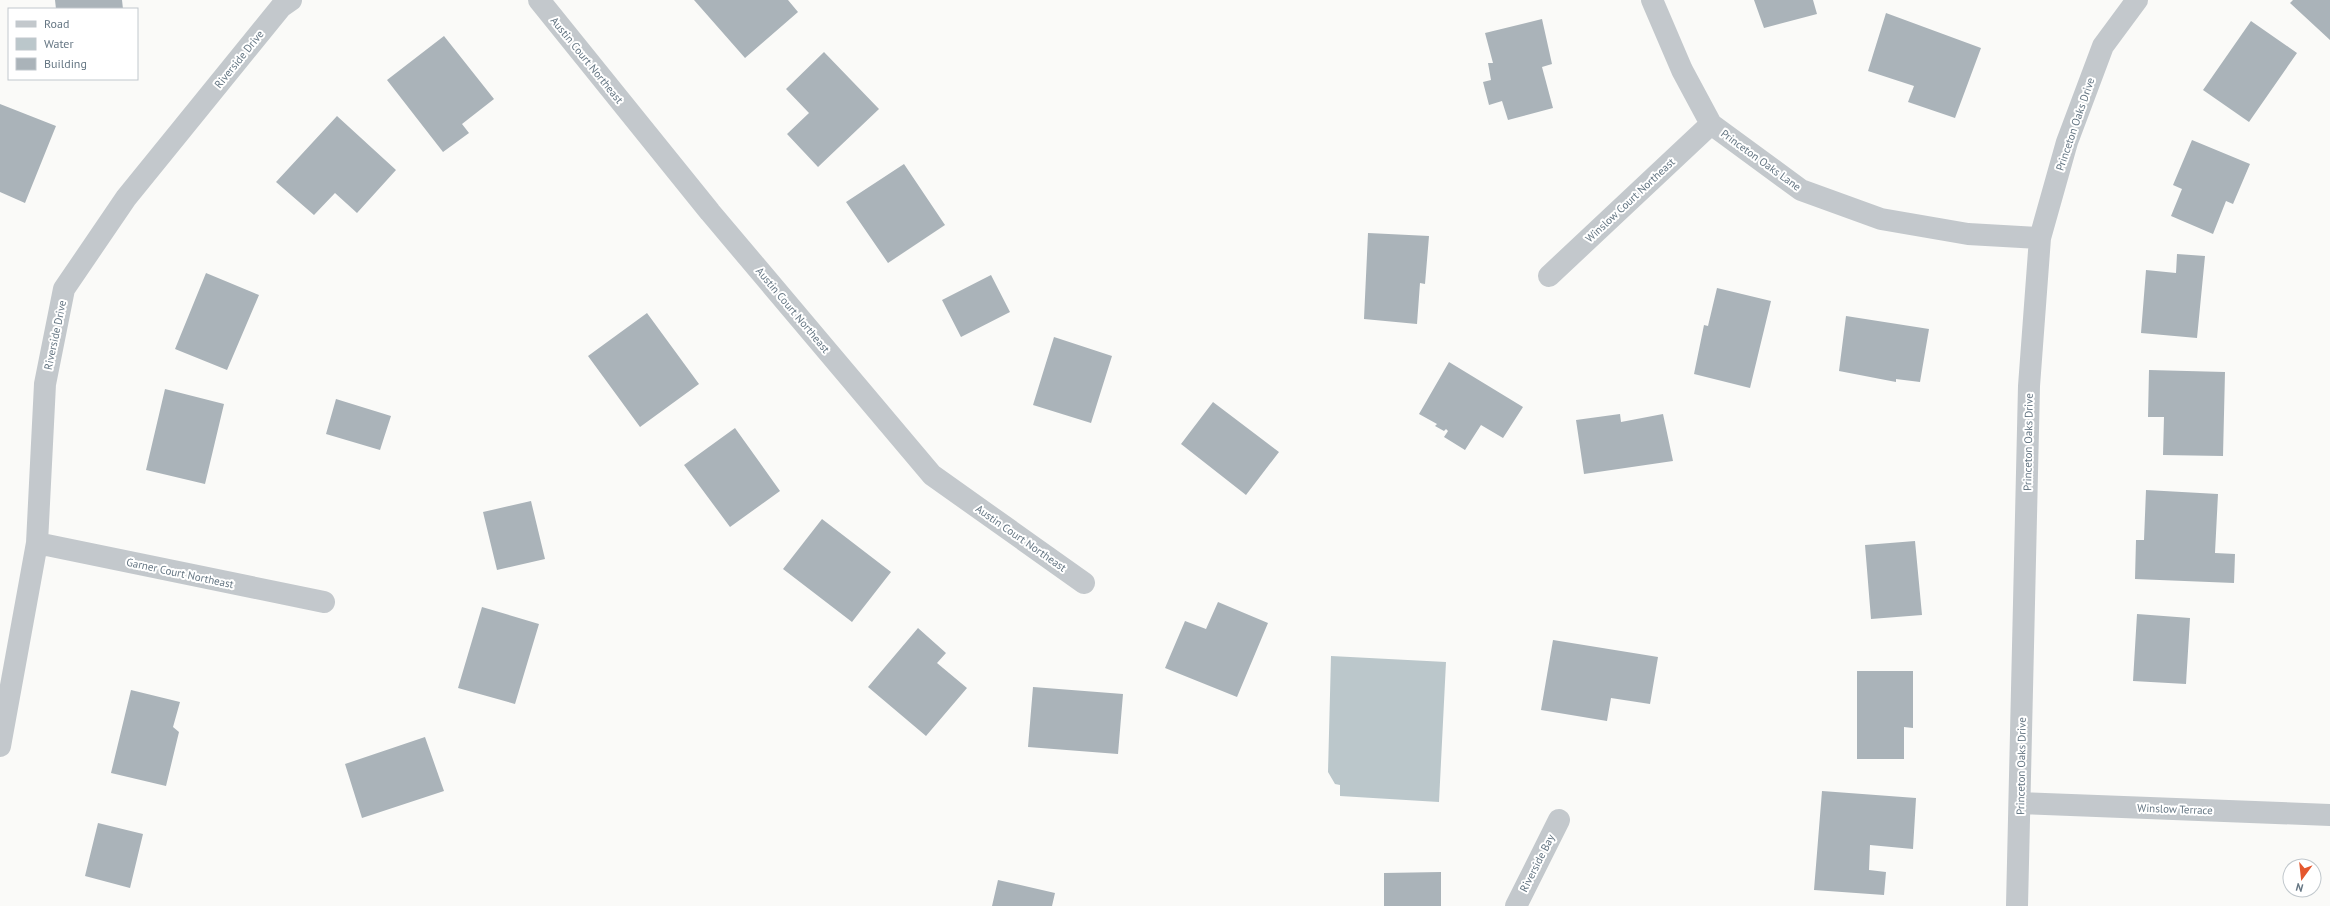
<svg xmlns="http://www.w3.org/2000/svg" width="2330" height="906" font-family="'PT Sans',sans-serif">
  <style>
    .water { fill: #bbc7cb }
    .building { fill: #aab3b9 }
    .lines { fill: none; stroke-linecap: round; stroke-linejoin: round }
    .street { stroke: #c3c8cc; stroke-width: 22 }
    .labels { text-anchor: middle; stroke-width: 4; stroke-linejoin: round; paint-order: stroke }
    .street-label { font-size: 11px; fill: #657683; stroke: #fff }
  </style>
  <rect width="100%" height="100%" fill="#fafaf8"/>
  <path class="water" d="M1331,656L1446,662L1439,802L1340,796V785L1335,784L1328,772Z"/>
  <path class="building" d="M55,0H122L123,9H56Z
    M694,0H788L798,12L745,58Z
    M1754,0H1813L1817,14L1764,28Z
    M2293,0H2330V40L2290,3Z
    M1886,13L1981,48L1955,118L1908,102L1914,86L1868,71Z
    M1542,19L1552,64L1542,67L1553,108L1508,120L1502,101L1489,105L1483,82L1491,80L1488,63H1493L1485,33Z
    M2251,21L2297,53L2249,122L2203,90Z
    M444,36L494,99L462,124L469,133L443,152L387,80Z
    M824,52L879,109L818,167L787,134L809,113L786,89Z
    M0,104L56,126L25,203L0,192Z
    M337,116L396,170L357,213L335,193L314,215L276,182Z
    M2192,140L2250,164L2233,204L2226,201L2213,234L2171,216L2182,189L2173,185Z
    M904,164L945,225L888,263L846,202Z
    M1368,233L1429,236L1425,284L1420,283L1417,324L1364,319Z
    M2177,254L2205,256L2197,338L2141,333L2146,270L2176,273Z
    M206,273L259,295L227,370L175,349Z
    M991,275L1010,312L961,337L942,300Z
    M1717,288L1771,301L1750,388L1694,374L1704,325L1708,326Z
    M647,313L699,384L640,427L588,356Z
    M1846,316L1929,329L1920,382L1896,379V382L1839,371Z
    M1054,337L1112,356L1091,423L1033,405Z
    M1449,362L1523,407L1503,438L1481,425L1465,450L1444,437L1448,431L1446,429L1444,431L1435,426L1437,424L1419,414Z
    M2149,370L2225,372L2223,456L2163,455L2164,417H2148Z
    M165,389L224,404L205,484L146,470Z
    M336,399L391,416L380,450L326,434Z
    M1213,402L1279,452L1246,495L1181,444Z
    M1620,414L1621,422L1663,414L1673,461L1584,474L1576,420Z
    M735,428L780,491L730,527L684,465Z
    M2146,490L2218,494L2215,553L2235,554L2234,583L2135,579L2136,540H2144Z
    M531,501L545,559L497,570L483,512Z
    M822,519L891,572L852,622L783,569Z
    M1915,541L1922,615L1871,619L1865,545Z
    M1218,602L1268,623L1237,697L1165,668L1185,621L1206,629Z
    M482,607L539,624L515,704L458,688Z
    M2137,614L2190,618L2186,684L2133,681Z
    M918,628L946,653L937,663L967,688L926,736L868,687Z
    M1553,640L1658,657L1650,704L1611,698L1607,721L1541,710Z
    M1857,671H1913V728L1904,727V759H1857Z
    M1033,687L1123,694L1118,754L1028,747Z
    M131,690L180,702L173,727L179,732L166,786L111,773Z
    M425,737L444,791L362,818L345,764Z
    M1822,791L1916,798L1913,849L1870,845L1869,870L1886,872L1884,895L1814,890Z
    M98,823L143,834L130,888L85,876Z
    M1441,872V906H1384V873Z
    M998,880L1055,893L1052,906H992Z"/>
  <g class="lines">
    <path class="street" d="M539,0L710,212L932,475L1084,583
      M1652,0L1682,70L1711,124L1801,190L1881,219L1968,234L2040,238
      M1549,276L1711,124
      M37,543L324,602
      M0,746L37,543L45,384L64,289L126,198L281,7L291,0
      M2020,803L2330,815
      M1516,906L1559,820
      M2017,906L2029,386L2040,238L2067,142L2103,46L2137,0"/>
  </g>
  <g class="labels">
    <g class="street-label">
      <text transform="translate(239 59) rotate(-51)" y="4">Riverside Drive</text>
      <text transform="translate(587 60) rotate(51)" y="4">Austin Court Northeast</text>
      <text transform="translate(2075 124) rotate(-71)" y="4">Princeton Oaks Drive</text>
      <text transform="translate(1761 160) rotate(36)" y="4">Princeton Oaks Lane</text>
      <text transform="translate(1630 200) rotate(-43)" y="4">Winslow Court Northeast</text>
      <text transform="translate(793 310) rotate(50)" y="4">Austin Court Northeast</text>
      <text transform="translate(55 335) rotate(-78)" y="4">Riverside Drive</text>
      <text transform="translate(2028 442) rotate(-89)" y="4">Princeton Oaks Drive</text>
      <text transform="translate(1021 538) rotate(35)" y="4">Austin Court Northeast</text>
      <text transform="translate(180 573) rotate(12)" y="4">Garner Court Northeast</text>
      <text transform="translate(2021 766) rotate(-89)" y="4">Princeton Oaks Drive</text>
      <text transform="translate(2175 809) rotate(2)" y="4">Winslow Terrace</text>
      <text transform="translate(1537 863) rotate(-63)" y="4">Riverside Bay</text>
    </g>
  </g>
  <rect x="8" y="8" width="130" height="72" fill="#ffffff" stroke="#c1c8cd"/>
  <rect x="16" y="21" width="20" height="6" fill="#c3c8cc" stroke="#c1c8cd"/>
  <text x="44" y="28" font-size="12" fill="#657683">Road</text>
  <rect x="16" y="38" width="20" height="12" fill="#bbc7cb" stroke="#c1c8cd"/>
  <text x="44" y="48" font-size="12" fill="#657683">Water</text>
  <rect x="16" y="58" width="20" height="12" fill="#aab3b9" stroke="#c1c8cd"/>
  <text x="44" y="68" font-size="12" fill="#657683">Building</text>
  <g transform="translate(2302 878) rotate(195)"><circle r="19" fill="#ffffff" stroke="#c1c8cd"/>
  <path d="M0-3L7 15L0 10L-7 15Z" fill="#e4572e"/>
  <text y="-6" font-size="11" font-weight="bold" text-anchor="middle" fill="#657683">N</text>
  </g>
</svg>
